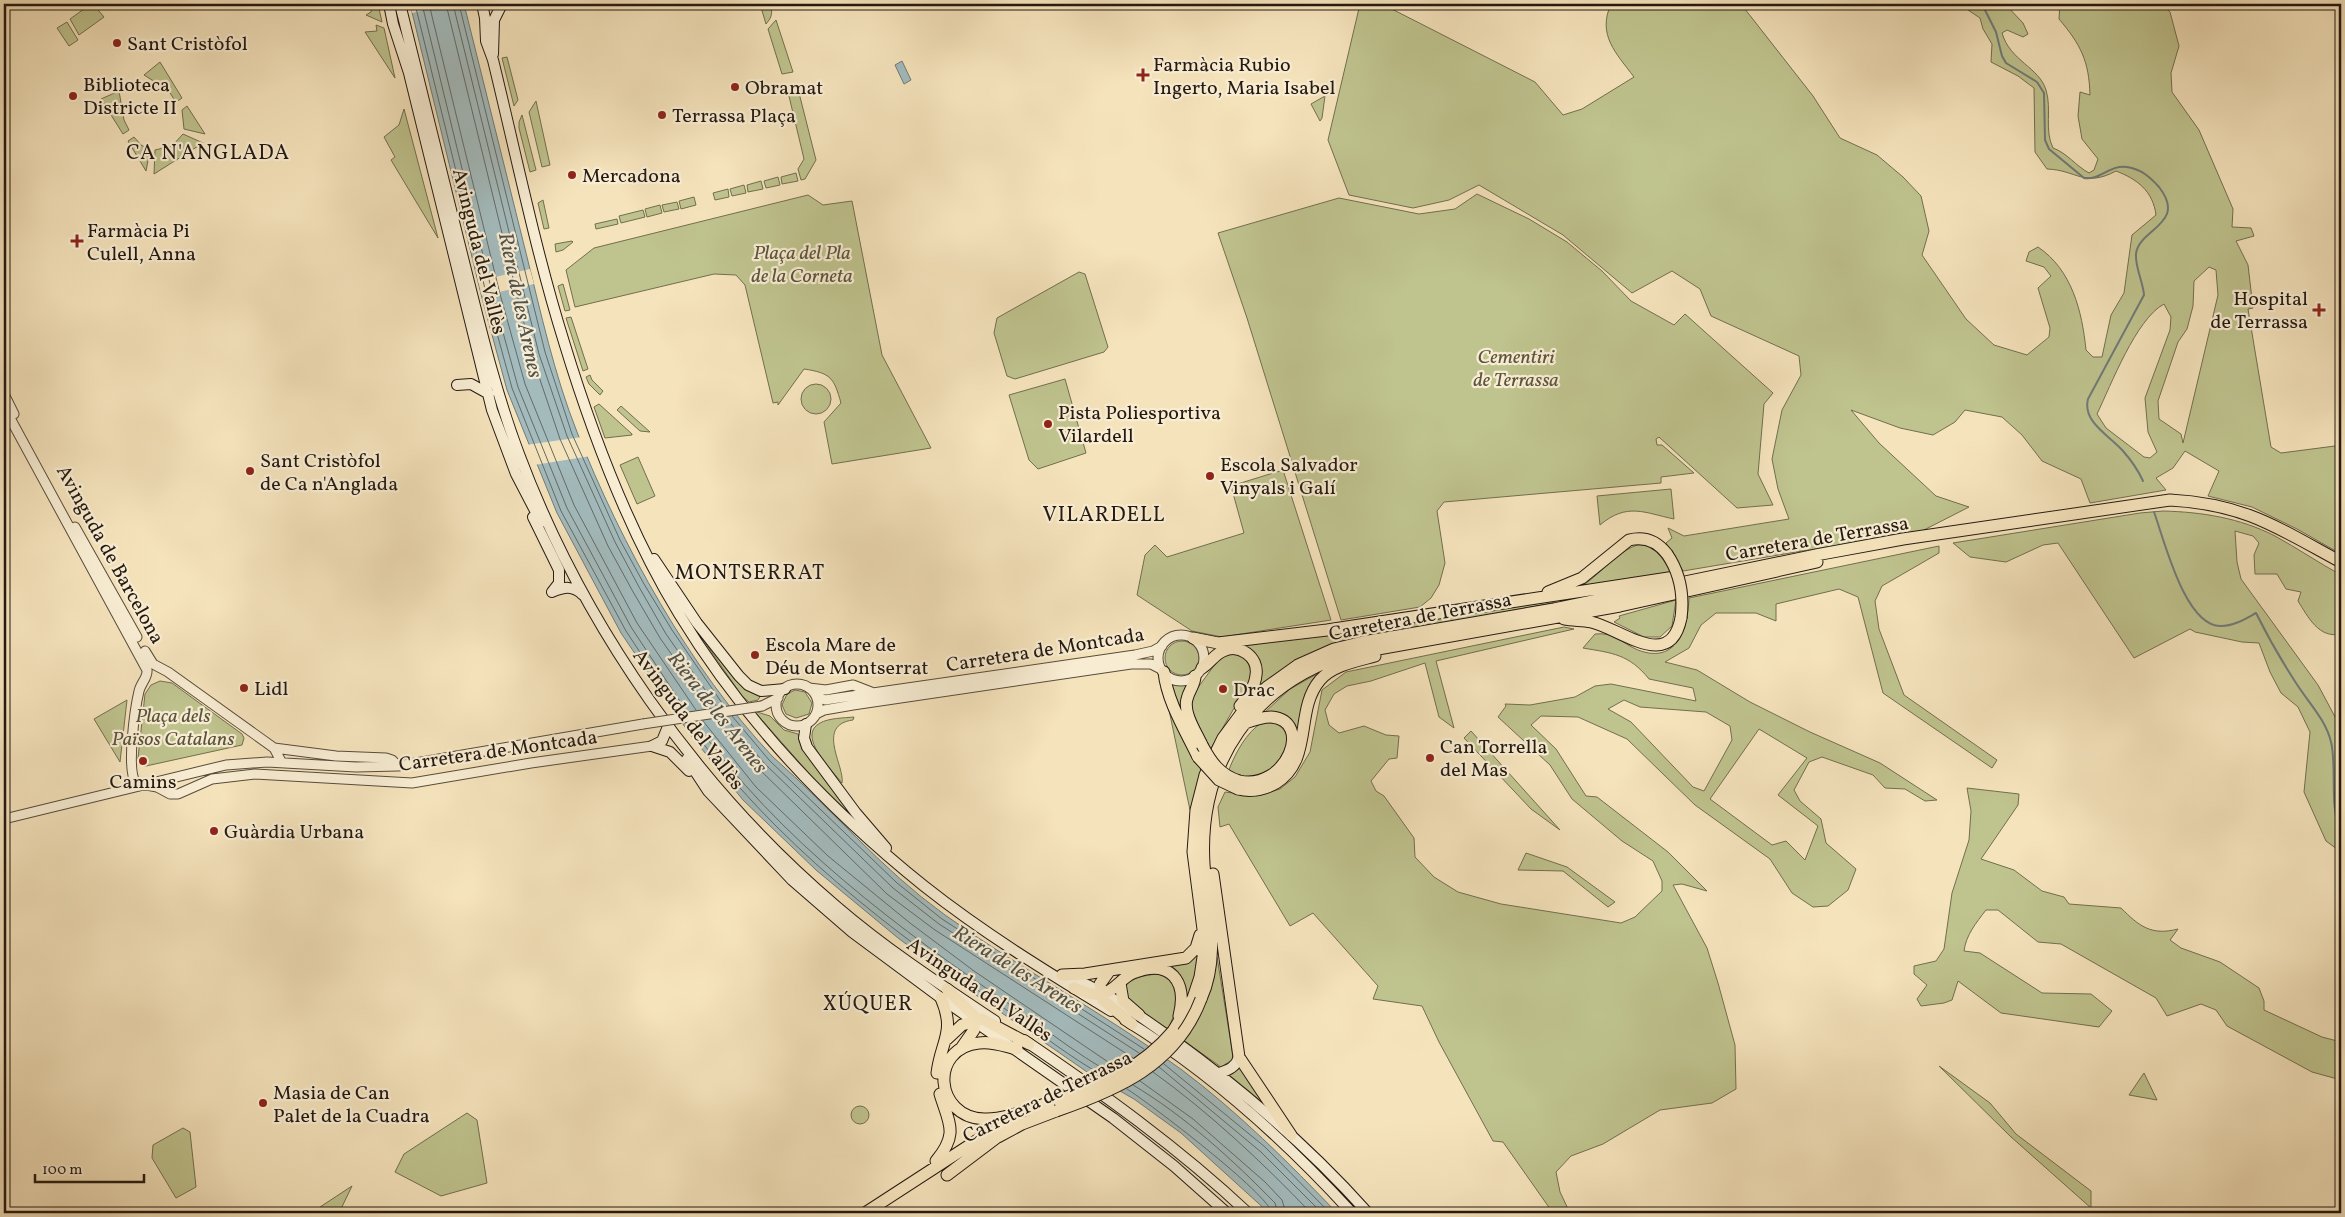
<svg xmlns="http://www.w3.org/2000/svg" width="2345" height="1217" font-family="Vollkorn,serif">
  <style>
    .green { fill: #bfc38e; stroke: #726e50; fill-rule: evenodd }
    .water { fill: #a3bbbd; stroke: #707a78 }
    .pier { fill: #f5e3bc }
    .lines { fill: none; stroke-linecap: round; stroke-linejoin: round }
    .shore { stroke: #646a67; stroke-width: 1 }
    .stream { stroke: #707a78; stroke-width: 2 }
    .tertiary-casing { stroke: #584c3c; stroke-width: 11 }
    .secondary-casing { stroke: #241911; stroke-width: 12 }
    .primary-casing { stroke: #241911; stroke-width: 13 }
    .tertiary { stroke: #f8edd3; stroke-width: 9 }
    .secondary { stroke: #f8edd3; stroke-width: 10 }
    .primary { stroke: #f5e3bc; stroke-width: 11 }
    .tertiary-bridge-casing { stroke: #584c3c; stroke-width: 11; stroke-linecap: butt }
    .primary-bridge-casing { stroke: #241911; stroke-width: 13; stroke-linecap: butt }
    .tertiary-bridge { stroke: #f8edd3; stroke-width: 9 }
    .primary-bridge { stroke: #f5e3bc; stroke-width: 11 }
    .poi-dot { fill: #8f2418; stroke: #f8edd3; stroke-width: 2 }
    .labels { text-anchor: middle; stroke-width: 4.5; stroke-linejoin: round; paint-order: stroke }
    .poi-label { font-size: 20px; fill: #241911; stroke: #f8edd3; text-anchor: start }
    .street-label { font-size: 20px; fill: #241911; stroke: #f8edd3 }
    .park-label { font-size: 20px; font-style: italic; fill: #5a543d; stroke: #f8edd3 }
    .neighbourhood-label { font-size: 21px; letter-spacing: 1px; fill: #241911; stroke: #f8edd3 }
    .water-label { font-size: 21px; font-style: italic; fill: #50524d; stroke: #f8edd3 }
  </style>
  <rect width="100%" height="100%" fill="#f5e3bc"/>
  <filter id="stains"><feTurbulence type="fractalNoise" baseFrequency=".004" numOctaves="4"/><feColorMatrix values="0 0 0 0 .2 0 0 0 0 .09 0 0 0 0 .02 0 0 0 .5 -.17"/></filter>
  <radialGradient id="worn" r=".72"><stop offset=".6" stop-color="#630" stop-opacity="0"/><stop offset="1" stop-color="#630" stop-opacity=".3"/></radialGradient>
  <path class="green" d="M91,4H93L104,17L79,35L70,19Z
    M372,4H378L382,22L366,15L371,12Z
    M760,4H770C773,13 772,17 766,24Z
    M1360,4H1382L1535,82L1563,115L1582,109L1634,77C1616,53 1597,35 1611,4H1741L1813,96L1840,138L1877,155L1903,177L1921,196L1929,231L1922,255L1966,319L1994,345L2027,355L2049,337L2050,328L2038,288L2051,276L2044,267L2026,261L2029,252L2038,247C2072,270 2082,311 2086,350L2093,357H2102L2111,315L2124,293L2132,235L2156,215C2153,191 2137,179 2116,171C2084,188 2077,170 2047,169L2035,152L2034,88L2018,76L1991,62L1992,44L1983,29L1980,18L1959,4H2005L2023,23L2028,34L2023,37L2007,30L2002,33C2010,61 2039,67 2046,90C2052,109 2044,130 2053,148C2067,153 2076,166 2089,173L2094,170L2098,159L2082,139L2078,116L2080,92L2090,95C2089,61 2081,45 2059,19L2060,4H2162L2170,12L2179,46L2171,73L2172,92L2199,130L2233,209L2232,227L2251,228L2254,236L2236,241L2248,265L2253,308L2248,309L2271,447L2281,453L2335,446L2341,457V554L2297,529L2252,507L2208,496L2219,471L2185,451L2173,468L2156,478L2166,490L2090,503L2081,479L2042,461L2022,435L2002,417L1965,410L1955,422L1933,435L1900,428L1851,410L1879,443L1936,496L1969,507L1922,531L1683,571L1666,543L1672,538L1668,528L1684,536L1789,519L1778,489L1772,459L1782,410L1801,375L1799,356L1711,316L1700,289L1672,271L1632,293L1563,235L1479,185L1449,200L1413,208L1349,195L1328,140ZM2209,267L2216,270L2218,295L2183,443L2181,434L2159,419L2158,401L2178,342L2187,329L2193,306L2194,281ZM2164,304L2171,317L2170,330L2145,398L2148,432L2157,452L2150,458L2144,457L2106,428L2097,414C2111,385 2136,319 2164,304Z
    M776,20L793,72L782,74L768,29Z
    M67,22L78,40L69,46L57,28Z
    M376,25L384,28L395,78L365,32L377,31Z
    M507,57L518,100L514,106L502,58Z
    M160,62L182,98L176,102L168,90L144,75Z
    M798,89L816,160L805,179L801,180L798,169L804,159L788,92Z
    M119,91L124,120L129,130L123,134L101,99Z
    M1325,96L1322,118L1320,121L1311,104Z
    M536,101L550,165L542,167L529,112Z
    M187,106L205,134L184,129L182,110Z
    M404,109L438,238L391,160L395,157L384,137L399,125Z
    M522,115L536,170L530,172L519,128V122Z
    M183,134L203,143L154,174L155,150L172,146Z
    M134,137L141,145L150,150L146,171L128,141Z
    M796,173L798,181L782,184L781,177Z
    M778,177L780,185L766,188L764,181Z
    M761,181L763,189L748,192L747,185Z
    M744,185L746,193L732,196L730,189Z
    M728,189L729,197L715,200L713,193Z
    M1477,194L1529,219L1567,242L1602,271L1631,301L1674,325L1685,314L1773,393L1764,404L1758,474L1773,505L1737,508L1659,437L1656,439L1657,445H1662L1694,473L1661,477V483L1444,502L1437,511L1445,563L1439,585L1431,598L1420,607L1341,620L1247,318L1218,233L1339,198L1419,214L1455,209Z
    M808,195L823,205L852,201L882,355L931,448L832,464L824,422L841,403C834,378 831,373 804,369L778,405V402L773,403L745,285L736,275L714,274L575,307L566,270L594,248Z
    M694,197L696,205L681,209L679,201Z
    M543,200L549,228L544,229L538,203Z
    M677,202L679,209L664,212L662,205Z
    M660,205L662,213L647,217L645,209Z
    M643,210L645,217L621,223L619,216Z
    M617,219L618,224L596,229L595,224Z
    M572,241L573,242L563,250L556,252L555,244Z
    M1079,272L1085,274L1108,347L1104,352L1015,379L1007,376L994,333L997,318Z
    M563,284L570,310L565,311L558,286Z
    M571,317L588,369L583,371L566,318Z
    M590,375L592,380L603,391L600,395L589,384L586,377Z
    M1065,379L1086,453L1038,469L1029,460L1009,395Z
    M801 399a15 15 0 1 1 30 0a15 15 0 1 1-30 0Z
    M599,404L632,434V435L605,438L594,407Z
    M621,406L650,432L640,431L617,410Z
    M638,457L655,496L637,504L620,465Z
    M1283,470L1331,620L1222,637L1192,631L1137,595L1145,555L1155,545L1167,557L1244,533L1231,486Z
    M1671,489L1674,519C1645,513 1627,502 1600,525L1597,496Z
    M2163,511C2202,512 2240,518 2275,536C2297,548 2319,563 2341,575V634C2319,639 2308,617 2298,601L2301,592L2286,589L2277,574H2255L2254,555L2259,543L2253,536L2235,531L2237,562L2241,579L2318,685L2341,728V852L2326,841L2304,792L2310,732L2298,707L2281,693L2270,672L2259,643L2242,642L2195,632L2190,629L2134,658L2058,543L2043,545L2006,562L1970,557L1953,543L2140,513Z
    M1638,545C1655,544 1664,560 1671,573L1579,588C1598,577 1618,550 1638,545Z
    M1939,546V553L1882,586L1875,601L1879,629L1904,695L1997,760L1992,768L1883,693L1858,597L1839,589L1776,604V621L1756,613H1716L1701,625L1689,648L1665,662L1697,670L1750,702L1810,732L1880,763L1937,800L1925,801L1905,789L1885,788L1873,775L1822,757L1809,762L1794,790L1800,801L1821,819L1826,843L1856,869L1848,890L1828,906L1813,907L1792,893L1770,859L1695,805L1627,739L1578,717L1541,716L1531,725L1556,749L1586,796L1597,797L1668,852L1707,891L1682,884L1673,885L1707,948L1718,983L1735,1045L1736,1089L1712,1103L1660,1110L1603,1144L1571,1156L1556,1172L1560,1192L1570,1213H1553L1503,1142L1493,1141L1439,1042L1422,1006L1373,999L1378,986L1313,913L1290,926L1229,824L1220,827L1218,807L1225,792L1257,796L1280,789L1295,777L1310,752L1322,690L1346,672L1564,627L1574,629L1436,661L1454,728L1439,717L1425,663L1371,681L1347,686L1334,694L1325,710L1329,725L1339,733L1364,726L1386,735L1399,736L1397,758L1389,759L1371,781L1376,791L1384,796L1414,838L1415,857L1434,877L1458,892L1501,904L1621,923L1635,917L1662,891V881L1653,861L1622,841L1572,799L1550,765L1498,717L1506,706L1505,704L1530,705L1575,697L1595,686L1611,684L1696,701L1693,688L1649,679C1629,654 1612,653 1583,648L1595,634C1615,632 1621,643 1638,650C1677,665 1688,628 1689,598ZM1624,700L1640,707L1706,712L1730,726L1732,740L1704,791L1693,787L1631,722L1608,709ZM1759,729L1807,758L1778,795L1818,826L1805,860L1786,841L1772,845L1710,799Z
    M1625,590L1348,640C1314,649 1286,665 1259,687L1240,645Z
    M1676,600L1672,626L1660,637H1644L1614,622L1620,618L1619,616Z
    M697,631L761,695L758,700L749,702L742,696Z
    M1165 658a17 17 0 1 1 34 0a17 17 0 1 1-34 0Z
    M1236,653L1249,661L1252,677L1210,750L1190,709L1194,693L1221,656Z
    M1322,671L1297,736L1264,713L1290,689Z
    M160,681L172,683L242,734L244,738L242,745L146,766L139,765L138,758L145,694L151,685Z
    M1170,684L1189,686L1183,714Z
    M795,690L805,692L812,703L809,714L796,718L786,714L782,705L787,694Z
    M1165,691L1201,770L1191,811L1190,810Z
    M127,700L120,762L94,719Z
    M754,711L770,716L784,730L798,734L801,744L803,745L862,826L814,779Z
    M854,717L853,720C815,725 845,766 842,783C832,770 796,736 820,723C829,718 844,718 854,717Z
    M1263,722C1279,723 1284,726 1289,742L1274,770L1250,778L1228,772C1235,754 1246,732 1263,722Z
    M1471,731L1560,830L1531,809L1464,738Z
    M1967,788L2019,794L2018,805L1981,859L2014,870L2042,891L2064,897L2069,904L2121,908C2139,926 2151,936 2178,929L2170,940L2181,948L2220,962L2259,988L2264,1001V1010L2322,1037L2341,1042V1080L2312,1072L2227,1026L2216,1010L2201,1004L2167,1016L2156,998L2061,944L2038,942L1998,910H1986C1976,923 1966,935 1964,951L1980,953L2042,993L2091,994L2112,1011L2099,1027L2001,1013L1958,981L1952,1000L1944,1003L1921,1006L1917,999L1927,985L1914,974V966L1936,961L1944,949L1952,893L1969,840L1971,811Z
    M1526,853L1567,867L1615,902L1608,907L1563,871L1518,870Z
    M1199,951L1197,972L1186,1003L1164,965Z
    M1217,957L1233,1056L1232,1060L1221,1067L1183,1040L1207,1000Z
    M1157,974L1167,976L1176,988L1175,1013L1168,1029C1158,1022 1135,1010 1129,1002C1114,979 1142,976 1157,974Z
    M1239,1064L1271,1110L1227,1074Z
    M1939,1066L1990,1103L2016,1134L2091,1191V1208L2010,1136Z
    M2144,1073L2157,1100L2129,1095Z
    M851 1115a9 9 0 1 1 18 0a9 9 0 1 1-18 0Z
    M467,1113L477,1120L487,1183L441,1196L395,1172L404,1154Z
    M183,1128L190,1132L196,1187L176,1198L152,1158L153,1145Z
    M352,1186L339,1213H311Z"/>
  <path class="water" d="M410,4H464C485,87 505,170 526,253C541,313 554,374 577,432C621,544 690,669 773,757C831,808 881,869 945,915C1022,970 1106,1014 1182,1070C1238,1112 1289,1163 1337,1213H1269L1181,1133L1134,1099L1090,1074L963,986L898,938L816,870L743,800L689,733L621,633L590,575L557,513L507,390L482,298Z
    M902,61L911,80L904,84L895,65Z"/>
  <path class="pier" d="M410,4H449L412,13Z
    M530,269L534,284L482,296L478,281Z
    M582,437L591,456L534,465L526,445Z"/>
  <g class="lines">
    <path class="shore" d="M415,4L487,297L512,388L561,511L626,631L680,713
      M422,4L493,296L518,387L567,508L631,627L687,712
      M429,4L500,294L525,384L574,505L637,623L696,710
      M446,4L532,356L560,439L608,546L632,590L660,638L709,708
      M453,4L539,354L567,436L615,542L639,587L666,634L717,707
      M459,4L545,352L572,434L620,540L644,584L672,630L724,706
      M732,716L769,760L897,883L942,919L1144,1049
      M725,717L765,764L893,888L939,924L1139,1053
      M716,719L759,769L887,894L935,930L1133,1058
      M703,721L756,787L828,856L910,923L974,971L1117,1068
      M695,722C778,840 900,930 1018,1010C1048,1031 1077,1054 1109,1072
      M688,723C772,841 892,932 1011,1013C1041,1034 1070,1057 1102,1075
      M1164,1064L1265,1147L1330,1213
      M1159,1067L1261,1152L1322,1213
      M1153,1072C1210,1113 1262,1162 1311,1213
      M1140,1081L1193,1119L1265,1182L1282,1200L1286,1213
      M1133,1085C1185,1116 1233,1160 1275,1203L1278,1213
      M1127,1089C1148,1102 1270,1195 1272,1213"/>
    <path class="stream" d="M1982,4L1996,32L2002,56L2006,63L2037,82L2044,93L2045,140L2049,149L2084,178C2099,181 2111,164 2127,167C2141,169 2150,177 2159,187C2188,224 2138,229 2136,254C2135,267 2143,282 2144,295L2088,399C2082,422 2110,436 2123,451C2131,460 2138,470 2143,481
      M2154,512C2164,539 2185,627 2221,626C2234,626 2245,619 2256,613C2268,637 2281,660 2296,683C2308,702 2326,720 2331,742C2337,764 2329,813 2341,828"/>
    <g class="tertiary-casing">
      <path id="tertiary" d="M4,394L14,414
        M4,407L147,670C148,677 141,683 139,691C135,708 126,771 136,783L157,787L170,794H178L212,779L255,774L412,783L531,763L652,746
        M75,527L137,637
        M1158 658a23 23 0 1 1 46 0a23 23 0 1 1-46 0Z
        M145,651L153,664L168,672L274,748L282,763
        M776 705a21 21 0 1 1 42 0a21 21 0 1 1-42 0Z
        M809,688L826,690L853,685L871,692
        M816,696L825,700L838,698L1135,655L1153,651L1162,646
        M762,706L778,698
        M816,714L824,710L853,705L1131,664H1151L1161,669
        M274,748L336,756L386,758L392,760L398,766
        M4,819L226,765L267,762L356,767L398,766L643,724"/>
    </g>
    <g class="secondary-casing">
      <path id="secondary" d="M389,4L393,24L409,73L492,410L516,474L541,522
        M400,4C419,83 439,162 459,242C477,313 493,385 519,454C583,625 697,788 836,906C886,949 941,985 995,1021
        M482,4L485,18L486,41L493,60C516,154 535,249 564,342C592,434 629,532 679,614C743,719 828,809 924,886C982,932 1047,972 1111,1011
        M493,54L494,20L502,4
        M457,385L471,384L489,394
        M533,517L559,570V583L552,592
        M654,559L697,623L739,676L748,685L761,691L785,689
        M552,592C564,587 573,585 583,595
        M806,724L804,738L807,747L856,813L886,848
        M652,746L670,752L689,771
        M652,746L662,741L669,724
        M687,759L708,791L792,880L852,932L941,998L1113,1118L1174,1166L1227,1213
        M1063,975C1104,989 1140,1016 1175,1041C1245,1092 1310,1148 1368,1213
        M1125,1020C1210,1072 1286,1141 1352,1213
        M1024,1040C1102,1093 1179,1148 1248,1213
        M1219,1073C1229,1070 1236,1067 1239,1057"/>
    </g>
    <g class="primary-casing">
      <path id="primary" d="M1548,592L1582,578L1629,540C1645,536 1657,541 1667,554
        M1564,619C1573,621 1582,620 1591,622C1620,628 1670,673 1681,618
        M1193,638L1218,643L1327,630L1675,577
        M1202,668C1210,663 1215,654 1223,651C1239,643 1259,657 1256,675C1255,687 1247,697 1240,706
        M1164,672C1167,701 1185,730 1198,757
        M1195,676C1195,685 1189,690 1187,699C1183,713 1196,732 1202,745
        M1239,781C1287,791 1314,720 1271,717C1262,717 1253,720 1245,723
        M1238,789C1251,792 1264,790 1276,783C1314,759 1294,711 1320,680C1333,665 1357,661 1375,656
        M1213,874L1239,1057L1291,1135
        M1110,970L1100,984L1103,1000L1132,1024
        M1062,975L1085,974L1186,958L1196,948L1200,935
        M1120,983L1123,1001L1139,1015
        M1074,988C1082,991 1092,996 1101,994C1114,992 1121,978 1133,973C1170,958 1188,981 1179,1016
        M947,989L974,1016V1030L962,1047
        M1201,999C1221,955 1207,909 1204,864C1198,762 1254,683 1350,654L1620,606L1817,562
        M1173,1031L1193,998L1200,977L1203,957L1204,937L1193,852L1196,810L1205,775L1223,738L1246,707L1267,687L1298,665L1334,649L1363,642L1554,609L1816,555L1903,539L2170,500C2245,504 2278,528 2341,562
        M947,1039L962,1025L982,1019L1029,1044
        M1017,1049C1004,1046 992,1041 979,1043C929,1048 934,1117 984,1119C1009,1120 1034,1106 1058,1100
        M937,1073C941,1040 956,1033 941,998
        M998,1137L1022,1124L1056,1111
        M936,1161C959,1133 949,1124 940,1094
        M947,1175L996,1138
        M865,1213L976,1141L1018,1118"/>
    </g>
    <use href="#tertiary" class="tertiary"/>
    <use href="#secondary" class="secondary"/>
    <use href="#primary" class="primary"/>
    <g class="tertiary-bridge-casing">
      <path id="tertiary-bridge" d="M643,724L762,706"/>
    </g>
    <g class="primary-bridge-casing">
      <path id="primary-bridge" d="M1667,554C1680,573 1684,595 1681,618
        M1202,745C1211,762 1220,775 1239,781
        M1198,757L1219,780L1238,789
        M1058,1100C1102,1085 1142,1068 1173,1031
        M1056,1111C1117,1090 1176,1065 1201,999"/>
    </g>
    <use href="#tertiary-bridge" class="tertiary-bridge"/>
    <use href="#primary-bridge" class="primary-bridge"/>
  </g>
  <g class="poi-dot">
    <circle cx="117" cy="43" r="5"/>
    <path d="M1140.5 67.5h5v5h5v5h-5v5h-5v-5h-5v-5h5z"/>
    <circle cx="735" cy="87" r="5"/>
    <circle cx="73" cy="96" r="5"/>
    <circle cx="662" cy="115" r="5"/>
    <circle cx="572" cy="175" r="5"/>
    <path d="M74.5 233.5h5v5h5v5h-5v5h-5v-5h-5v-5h5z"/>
    <path d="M2316.5 302.5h5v5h5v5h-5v5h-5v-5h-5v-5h5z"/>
    <circle cx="1048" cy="424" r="5"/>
    <circle cx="250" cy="471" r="5"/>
    <circle cx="1210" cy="476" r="5"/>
    <circle cx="755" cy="655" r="5"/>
    <circle cx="244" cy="688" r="5"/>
    <circle cx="1223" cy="689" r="5"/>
    <circle cx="1430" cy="758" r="5"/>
    <circle cx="143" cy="761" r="5"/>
    <circle cx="214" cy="831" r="5"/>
    <circle cx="263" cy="1103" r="5"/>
  </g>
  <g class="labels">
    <g class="poi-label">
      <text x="127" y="50">Sant Cristòfol</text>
      <text x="1153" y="71">Farmàcia Rubio<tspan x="1153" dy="23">Ingerto, Maria Isabel</tspan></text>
      <text x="83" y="91">Biblioteca<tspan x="83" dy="23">Districte II</tspan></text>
      <text x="745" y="94">Obramat</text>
      <text x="672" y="122">Terrassa Plaça</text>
      <text x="582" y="182">Mercadona</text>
      <text x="87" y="237">Farmàcia Pi<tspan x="87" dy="23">Culell, Anna</tspan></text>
      <text x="2308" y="305" text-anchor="end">Hospital<tspan x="2308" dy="23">de Terrassa</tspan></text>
      <text x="1058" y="419">Pista Poliesportiva<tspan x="1058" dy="23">Vilardell</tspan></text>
      <text x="260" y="467">Sant Cristòfol<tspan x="260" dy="23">de Ca n'Anglada</tspan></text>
      <text x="1220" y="471">Escola Salvador<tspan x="1220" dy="23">Vinyals i Galí</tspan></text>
      <text x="765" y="651">Escola Mare de<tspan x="765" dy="23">Déu de Montserrat</tspan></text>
      <text x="254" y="695">Lidl</text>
      <text x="1233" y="696">Drac</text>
      <text x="1440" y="753">Can Torrella<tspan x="1440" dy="23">del Mas</tspan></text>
      <text x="143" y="788" text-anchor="middle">Camins</text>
      <text x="224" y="838">Guàrdia Urbana</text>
      <text x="273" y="1099">Masia de Can<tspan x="273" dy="23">Palet de la Cuadra</tspan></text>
    </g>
    <g class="street-label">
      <text transform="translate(480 251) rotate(76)" y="7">Avinguda del Vallès</text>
      <text transform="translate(1817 538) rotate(-10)" y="7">Carretera de Terrassa</text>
      <text transform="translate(111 554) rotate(61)" y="7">Avinguda de Barcelona</text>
      <text transform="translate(1420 616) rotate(-11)" y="7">Carretera de Terrassa</text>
      <text transform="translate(1045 649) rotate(-9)" y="7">Carretera de Montcada</text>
      <text transform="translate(689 719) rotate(53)" y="7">Avinguda del Vallès</text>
      <text transform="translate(498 750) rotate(-8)" y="7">Carretera de Montcada</text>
      <text transform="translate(980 989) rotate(34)" y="7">Avinguda del Vallès</text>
      <text transform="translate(1047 1096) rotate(-26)" y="7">Carretera de Terrassa</text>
    </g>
    <g class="park-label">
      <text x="802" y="259">Plaça del Pla<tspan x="802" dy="23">de la Corneta</tspan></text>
      <text x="1516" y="363">Cementiri<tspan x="1516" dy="23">de Terrassa</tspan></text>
      <text x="173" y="722">Plaça dels<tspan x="173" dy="23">Països Catalans</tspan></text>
    </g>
    <g class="neighbourhood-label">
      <text x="208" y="159">CA N'ANGLADA</text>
      <text x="1104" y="521">VILARDELL</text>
      <text x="750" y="579">MONTSERRAT</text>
      <text x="868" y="1010">XÚQUER</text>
    </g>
    <g class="water-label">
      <text transform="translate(521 305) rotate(78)" y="7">Riera de les Arenes</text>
      <text transform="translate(718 712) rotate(52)" y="7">Riera de les Arenes</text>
      <text transform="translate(1018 969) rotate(32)" y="7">Riera de les Arenes</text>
    </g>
  </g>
  <rect width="2345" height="1217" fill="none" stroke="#f5e3bc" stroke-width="20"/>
  <rect x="5" y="5" width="2335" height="1207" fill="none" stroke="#241911" stroke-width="2.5"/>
  <rect x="10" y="10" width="2325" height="1197" fill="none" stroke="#241911"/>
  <path d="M35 1174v8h109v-8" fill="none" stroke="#241911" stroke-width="2.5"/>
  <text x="42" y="1174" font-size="15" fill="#241911" stroke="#f8edd3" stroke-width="4" paint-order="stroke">100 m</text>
  <rect width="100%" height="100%" filter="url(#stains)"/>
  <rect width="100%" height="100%" fill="url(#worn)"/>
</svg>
